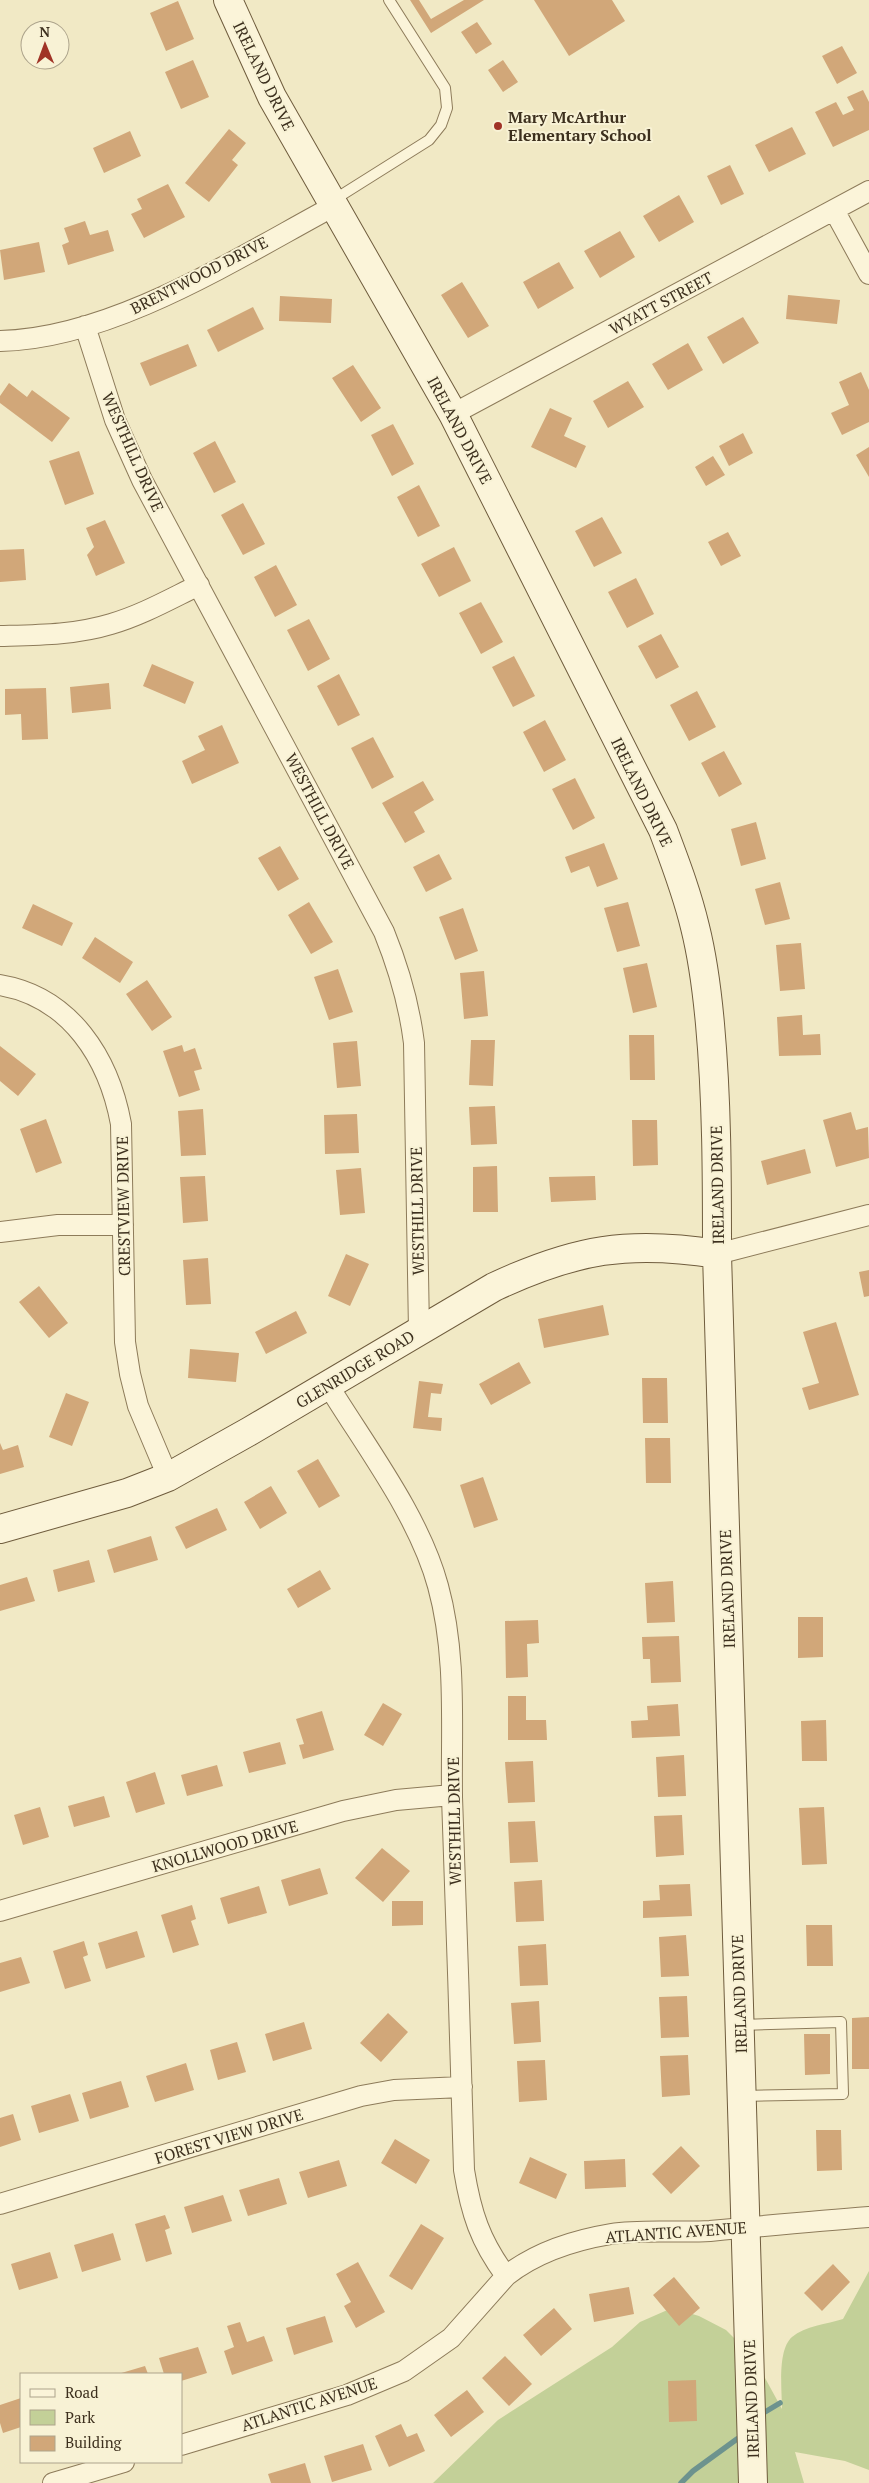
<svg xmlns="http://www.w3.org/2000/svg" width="869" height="2483" font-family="'PT Serif',serif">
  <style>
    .green { fill: #c3d098 }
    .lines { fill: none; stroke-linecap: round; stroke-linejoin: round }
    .stream { stroke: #6d938e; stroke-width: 5.5 }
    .building { fill: #d1a779 }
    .lane-casing { stroke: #8d7b5a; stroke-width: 12 }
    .street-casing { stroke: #8d7b5a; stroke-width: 22 }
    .secondary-casing { stroke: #6f5c3d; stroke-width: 30 }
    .lane { stroke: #fbf4d9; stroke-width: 10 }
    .street { stroke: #fbf4d9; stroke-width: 20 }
    .secondary { stroke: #fbf4d9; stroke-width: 28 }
    .poi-dot { fill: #a03326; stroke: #f8f2d5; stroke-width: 2 }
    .labels { text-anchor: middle; stroke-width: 4; stroke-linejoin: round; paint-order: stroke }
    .street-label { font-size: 16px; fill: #3d301e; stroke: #f8f2d5 }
    .poi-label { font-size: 16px; font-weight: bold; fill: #3d301e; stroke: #f8f2d5; text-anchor: start }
  </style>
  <rect width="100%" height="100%" fill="#f1e9c5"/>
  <path class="green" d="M869,2271V2470L845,2461L795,2452L804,2483H433L498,2420L612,2347L640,2322L672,2308L699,2316L726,2330L754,2358L782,2409C782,2391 777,2350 792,2337C805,2326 827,2324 843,2319Z"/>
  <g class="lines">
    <path class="stream" d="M765,2412L780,2403
      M681,2483L693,2471L737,2439"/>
  </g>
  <path class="building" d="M410,0H419L431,19L464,0H484L431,33Z
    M534,0H612L625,21L569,56Z
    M178,1L194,39L166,51L150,13Z
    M477,22L492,44L476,54L461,32Z
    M842,46L857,73L837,84L822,56Z
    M193,60L209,97L181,109L165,72Z
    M503,60L518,82L503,92L488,70Z
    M863,90L869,102V130L833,147L815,112L836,102L843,115L854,110L847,97Z
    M792,127L806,154L769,172L755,145Z
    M229,129L246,143L232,160L238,165L209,202L185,183Z
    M130,131L141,156L104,173L93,148Z
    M730,165L744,194L721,205L707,176Z
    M168,184L185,217L144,238L131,214L142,209L137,199Z
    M679,195L694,222L659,242L643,216Z
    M85,221L90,235L108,230L114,251L68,265L62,245L69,242L64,228Z
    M620,231L635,257L600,278L584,251Z
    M39,242L45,272L4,280L0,250Z
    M559,262L574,288L538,309L523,282Z
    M462,282L489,326L468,338L441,295Z
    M788,295L840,300L837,324L786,319Z
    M280,296L332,299L331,323L279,321Z
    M253,307L264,329L218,352L207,330Z
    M743,317L759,343L723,364L707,337Z
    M688,343L703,370L668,390L652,364Z
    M188,344L197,366L150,386L140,363Z
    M353,365L381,408L361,422L332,378Z
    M861,372L869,390V422L842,435L831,413L849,405L839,382Z
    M628,381L644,407L608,428L593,401Z
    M9,383L27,397L32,390L70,418L52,442L0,403V396Z
    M550,408L572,418L564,436L586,446L576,468L531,447Z
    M393,424L414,464L392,476L371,435Z
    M743,433L753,453L729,466L719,446Z
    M215,441L236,482L214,493L193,453Z
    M869,447V477L856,455Z
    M79,451L94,494L65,505L49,461Z
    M713,456L725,475L706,486L695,467Z
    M419,485L440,526L418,537L397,497Z
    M243,503L265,544L243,555L221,515Z
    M602,517L622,553L594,567L575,531Z
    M105,520L125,563L96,576L87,555L94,547L86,528Z
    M728,532L741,556L721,566L708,542Z
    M454,547L471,581L439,597L421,564Z
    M24,549L26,580L0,582V550Z
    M276,565L297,605L275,617L254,577Z
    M636,578L654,614L627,628L608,592Z
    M481,602L503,642L481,654L459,613Z
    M309,619L330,659L308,671L287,630Z
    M661,634L679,667L656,679L638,646Z
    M514,656L535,696L513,707L492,667Z
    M152,664L194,682L185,704L143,686Z
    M339,674L360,715L338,726L317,686Z
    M109,683L111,709L72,713L70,687Z
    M46,688L48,739L22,740L21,714L5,715V689Z
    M697,691L716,727L689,741L670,705Z
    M545,720L566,760L544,772L523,732Z
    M222,725L239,763L192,784L182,761L205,750L198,736Z
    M373,737L394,777L372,789L351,748Z
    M724,751L742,784L719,797L701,763Z
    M575,778L595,818L573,830L552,789Z
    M423,781L434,800L414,812L425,832L405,843L382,803Z
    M756,822L766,859L741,866L731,829Z
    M604,843L618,879L597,887L589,866L571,873L565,857Z
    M280,846L299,879L278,891L258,858Z
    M439,854L452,879L426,892L413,867Z
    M780,882L790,919L765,925L755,889Z
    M309,902L333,942L311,954L288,915Z
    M628,902L640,946L617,952L604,908Z
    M33,904L73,923L62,946L22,928Z
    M463,908L478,951L455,960L439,917Z
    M95,937L133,962L120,983L82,958Z
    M801,943L805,989L780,991L776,945Z
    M647,963L657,1007L633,1013L623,968Z
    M338,969L353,1012L329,1020L314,977Z
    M484,971L488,1016L464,1019L460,973Z
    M147,980L172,1017L152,1031L126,994Z
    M802,1015L803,1035L820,1034L821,1055L779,1056L777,1017Z
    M629,1035H654L655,1080H630Z
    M471,1040H495L493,1086L469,1085Z
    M357,1041L361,1086L337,1088L333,1043Z
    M182,1045L184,1052L195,1048L202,1069L194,1071L200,1090L179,1097L163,1051Z
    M0,1046L36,1074L18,1096L0,1081Z
    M495,1106L497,1144L471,1145L469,1107Z
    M203,1109L206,1155L181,1156L178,1111Z
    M851,1112L856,1130L868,1127L869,1158L836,1167L823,1120Z
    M357,1114L359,1153L325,1154L324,1115Z
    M46,1119L62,1163L36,1173L20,1129Z
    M632,1120H657L658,1165L633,1166Z
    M805,1149L811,1173L767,1185L761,1161Z
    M497,1166L498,1212H473V1167Z
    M361,1168L365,1213L340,1215L336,1170Z
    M205,1176L208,1221L183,1223L180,1177Z
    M595,1176L596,1200L551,1202L549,1177Z
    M346,1254L369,1264L350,1306L328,1296Z
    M208,1258L211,1304L186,1305L183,1260Z
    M869,1270V1296L864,1297L859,1272Z
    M39,1286L68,1323L49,1338L19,1302Z
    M603,1305L609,1335L544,1348L538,1319Z
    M296,1311L307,1333L266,1354L255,1332Z
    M836,1322L859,1395L809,1410L802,1388L819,1383L803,1332Z
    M190,1349L239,1353L236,1382L188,1378Z
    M519,1362L531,1383L491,1405L479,1384Z
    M642,1378H667L668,1423H643Z
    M419,1381L443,1384L441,1394L431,1393L428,1417L442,1418L441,1431L413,1428Z
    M66,1393L89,1402L72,1446L49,1437Z
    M645,1438H670L671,1483H646Z
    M0,1443L3,1450L18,1445L24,1467L0,1474Z
    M318,1459L340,1496L319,1508L297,1471Z
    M483,1477L498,1520L474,1528L460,1485Z
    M271,1486L287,1513L260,1529L244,1502Z
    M217,1508L227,1530L186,1549L175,1527Z
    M151,1536L158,1560L114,1573L107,1550Z
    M89,1560L95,1582L58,1592L53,1570Z
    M320,1570L331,1589L298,1608L287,1589Z
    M27,1577L35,1601L0,1611V1585Z
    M673,1581L675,1622L647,1623L645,1583Z
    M798,1617H823V1657L798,1658Z
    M538,1620L539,1643L527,1644L528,1677L506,1678L505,1621Z
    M679,1636L681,1682L651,1683L650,1659H643L642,1637Z
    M508,1696H526V1720H546L547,1740H508Z
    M383,1703L402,1714L383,1746L364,1735Z
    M678,1704L680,1736L632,1738L631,1721L648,1720L647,1706Z
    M322,1711L334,1750L303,1759L299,1745L304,1744L296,1719Z
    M826,1720L827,1761H802L801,1721Z
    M280,1742L286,1764L249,1773L243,1752Z
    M684,1755L686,1796L658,1797L656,1757Z
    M533,1761L535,1802L508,1803L505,1762Z
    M217,1765L223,1786L187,1796L181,1775Z
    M155,1772L165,1804L136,1813L126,1782Z
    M104,1796L110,1817L74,1827L68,1806Z
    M40,1807L49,1837L23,1845L14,1815Z
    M824,1807L827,1864L802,1865L799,1808Z
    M682,1815L684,1855L656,1857L654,1816Z
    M535,1821L538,1862L510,1863L508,1822Z
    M382,1848L410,1871L383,1902L355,1878Z
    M320,1868L328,1894L289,1906L281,1880Z
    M542,1880L544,1921L516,1922L514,1882Z
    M690,1884L692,1916L643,1918V1901L660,1900L659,1885Z
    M259,1886L267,1913L228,1924L220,1898Z
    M392,1901H423V1925L392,1926Z
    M192,1905L196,1919L191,1921L199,1945L173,1953L161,1915Z
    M806,1925H832L833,1966H807Z
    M137,1931L145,1957L106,1969L98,1943Z
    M686,1935L689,1976L661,1977L659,1937Z
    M84,1941L88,1955L83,1957L91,1981L65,1989L53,1951Z
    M546,1944L548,1985L520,1986L518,1946Z
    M21,1957L30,1983L0,1992V1963Z
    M687,1996L689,2037L661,2038L659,1997Z
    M539,2001L541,2042L514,2044L511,2003Z
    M388,2013L408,2032L381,2062L360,2043Z
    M869,2017V2069H852V2018Z
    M304,2022L312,2049L273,2061L265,2034Z
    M804,2034H830V2074L805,2075Z
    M237,2042L246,2072L218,2080L210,2050Z
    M688,2055L690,2095L662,2097L660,2056Z
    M545,2060L547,2100L519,2102L517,2061Z
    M186,2063L194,2090L155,2102L146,2076Z
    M121,2081L129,2107L90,2119L82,2093Z
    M70,2094L79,2121L39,2133L31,2106Z
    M13,2114L21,2140L0,2147V2118Z
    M816,2130H841L842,2170L817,2171Z
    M395,2139L430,2160L416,2184L381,2163Z
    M681,2146L700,2166L671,2194L652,2174Z
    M530,2157L567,2174L556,2199L519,2183Z
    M625,2159L626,2187L585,2189L584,2161Z
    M339,2160L347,2186L308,2198L299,2172Z
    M279,2178L287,2204L248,2216L239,2190Z
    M223,2195L232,2221L192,2233L184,2207Z
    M165,2215L170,2228L165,2230L172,2254L146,2262L135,2224Z
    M421,2224L444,2238L412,2290L389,2276Z
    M113,2233L121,2260L82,2272L74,2245Z
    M50,2252L58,2278L19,2290L11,2264Z
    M358,2262L385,2312L356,2328L344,2306L351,2302L336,2274Z
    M833,2264L850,2282L822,2311L804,2293Z
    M674,2277L700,2308L679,2326L653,2295Z
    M629,2287L634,2314L594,2322L589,2294Z
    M554,2308L572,2329L541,2356L523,2335Z
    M325,2316L333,2342L294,2355L286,2328Z
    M240,2322L247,2342L264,2336L273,2361L232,2375L224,2351L234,2347L227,2326Z
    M198,2347L207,2373L181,2381V2374H164L159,2358Z
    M505,2356L532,2384L509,2406L482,2378Z
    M145,2366L148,2374H118Z
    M696,2380L697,2421L669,2422L668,2381Z
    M467,2390L484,2412L451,2437L434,2415Z
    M21,2398V2427L3,2433L0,2423V2405Z
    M401,2424L407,2437L417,2433L425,2451L389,2467L375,2436Z
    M363,2444L372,2470L332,2482L324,2456Z
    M305,2463L311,2483H271L268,2474Z"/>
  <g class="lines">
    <g class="lane-casing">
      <path id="lane" d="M332,201L429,140L441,125L447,108L445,88L389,0
        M741,2025L841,2022L843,2094L742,2096"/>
    </g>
    <g class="street-casing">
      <path id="street" d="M834,210L869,274
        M85,326L115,420L142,480L384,932C399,969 409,1003 414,1043L419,1331
        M0,341C112,339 237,258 334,206
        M453,414L869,191
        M0,636C37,635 75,635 111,624C142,615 170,599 199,585
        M0,985C71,997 109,1059 121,1124L125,1342L130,1374L138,1406L168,1477
        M0,1232L58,1225H123
        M717,1254L869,1215
        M328,1385C366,1447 419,1516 438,1586C457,1655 451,1726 452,1797C456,1921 461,2046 464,2170C471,2213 480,2241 506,2276
        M0,1911L343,1811L396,1800L452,1795
        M0,2204L361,2096L394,2090L462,2087
        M181,2445L347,2395L404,2371L451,2338L506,2276C535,2253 575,2240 611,2234C643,2229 677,2233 710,2231C763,2226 816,2221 869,2217
        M53,2483L124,2462"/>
    </g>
    <g class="secondary-casing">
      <path id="secondary" d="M228,0L272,97L453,414L663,830C675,862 687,893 695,927C703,959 707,991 710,1024C717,1101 717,1177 717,1254L753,2483
        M0,1529L127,1493L168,1477L250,1431L494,1287C575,1249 629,1240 717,1254"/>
    </g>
    <use href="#lane" class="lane"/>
    <use href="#street" class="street"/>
    <use href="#secondary" class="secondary"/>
  </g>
  <circle class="poi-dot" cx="498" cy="126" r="5"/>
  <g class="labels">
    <g class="street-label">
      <text transform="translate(264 76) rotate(64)" y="6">IRELAND DRIVE</text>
      <text transform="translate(199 275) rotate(-27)" y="6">BRENTWOOD DRIVE</text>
      <text transform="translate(661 303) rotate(-28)" y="6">WYATT STREET</text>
      <text transform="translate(460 430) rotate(62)" y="6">IRELAND DRIVE</text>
      <text transform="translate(133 452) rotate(66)" y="6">WESTHILL DRIVE</text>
      <text transform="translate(642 792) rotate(64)" y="6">IRELAND DRIVE</text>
      <text transform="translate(320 811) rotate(62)" y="6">WESTHILL DRIVE</text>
      <text transform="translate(717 1185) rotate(-91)" y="6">IRELAND DRIVE</text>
      <text transform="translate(123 1206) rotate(-91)" y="6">CRESTVIEW DRIVE</text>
      <text transform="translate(417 1211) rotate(-91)" y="6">WESTHILL DRIVE</text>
      <text transform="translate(355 1369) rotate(-31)" y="6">GLENRIDGE ROAD</text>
      <text transform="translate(727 1589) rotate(-92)" y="6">IRELAND DRIVE</text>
      <text transform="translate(454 1821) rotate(-91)" y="6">WESTHILL DRIVE</text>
      <text transform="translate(225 1846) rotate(-16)" y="6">KNOLLWOOD DRIVE</text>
      <text transform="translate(739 1994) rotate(-92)" y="6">IRELAND DRIVE</text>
      <text transform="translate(229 2136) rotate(-17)" y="6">FOREST VIEW DRIVE</text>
      <text transform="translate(676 2232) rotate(-4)" y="6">ATLANTIC AVENUE</text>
      <text transform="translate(751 2399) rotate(-92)" y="6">IRELAND DRIVE</text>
      <text transform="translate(309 2404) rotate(-18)" y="6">ATLANTIC AVENUE</text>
    </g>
    <g class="poi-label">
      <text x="508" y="123">Mary McArthur<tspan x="508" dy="18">Elementary School</tspan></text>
    </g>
  </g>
  <rect x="20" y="2373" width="162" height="90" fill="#f8f2d5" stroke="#ada48c"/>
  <rect x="30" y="2389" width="25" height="8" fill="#fbf4d9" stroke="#ada48c"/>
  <text x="65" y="2398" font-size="15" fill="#3d301e">Road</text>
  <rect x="30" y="2410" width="25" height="15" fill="#c3d098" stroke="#ada48c"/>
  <text x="65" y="2423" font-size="15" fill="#3d301e">Park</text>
  <rect x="30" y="2436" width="25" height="15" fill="#d1a779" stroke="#ada48c"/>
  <text x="65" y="2448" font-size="15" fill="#3d301e">Building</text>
  <g transform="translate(45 45) rotate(359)"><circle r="24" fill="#f8f2d5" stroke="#ada48c"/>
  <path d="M0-4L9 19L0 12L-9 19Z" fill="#a03326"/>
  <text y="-8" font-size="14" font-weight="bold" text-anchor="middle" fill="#3d301e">N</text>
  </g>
</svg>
